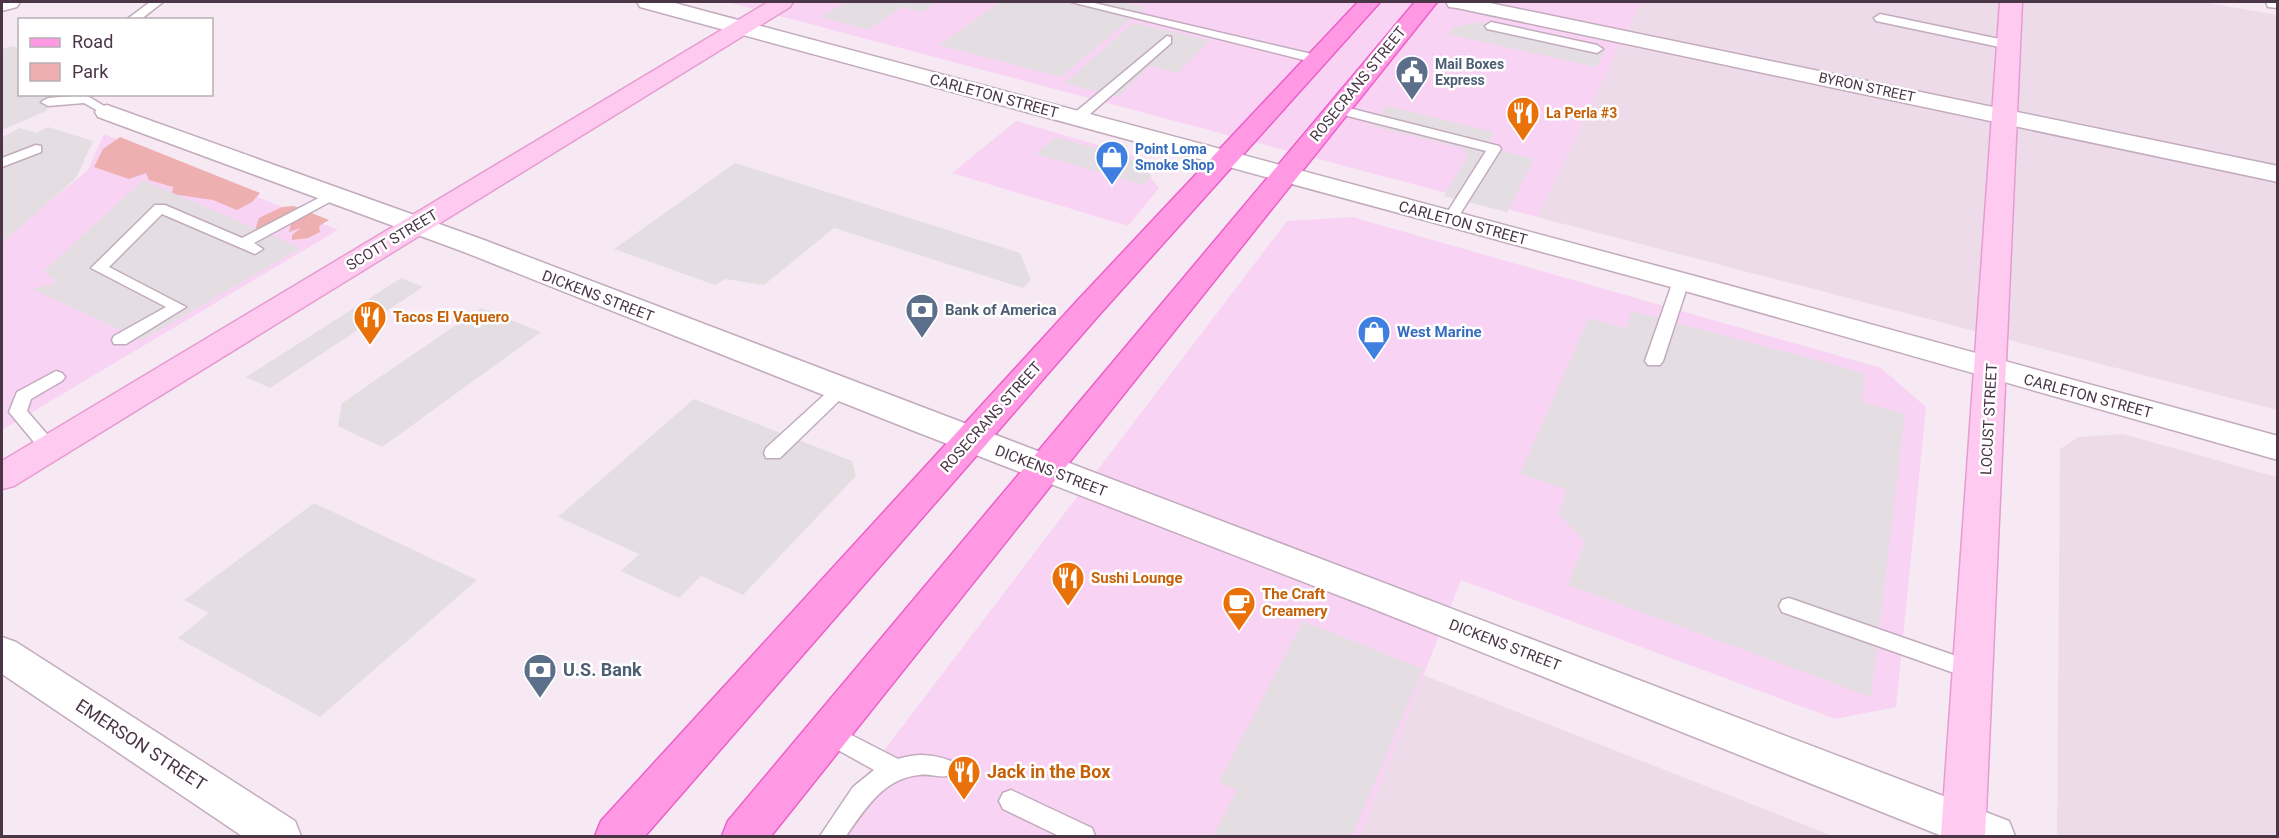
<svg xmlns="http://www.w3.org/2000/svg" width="2279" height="838" font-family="Roboto,sans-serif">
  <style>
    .residential { fill: #eedbea }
    .commercial { fill: #f9d3f4 }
    .green { fill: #edafaf }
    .parking { fill: #e4dee3 }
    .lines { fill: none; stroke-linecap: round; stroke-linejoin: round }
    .lane-casing { stroke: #c2abbd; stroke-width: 3 }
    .street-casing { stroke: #c2abbd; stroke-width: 3 }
    .secondary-casing { stroke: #e59dd1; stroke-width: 3 }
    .primary-casing { stroke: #ed5fca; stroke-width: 3 }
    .lane { fill: #fff; fill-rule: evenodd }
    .street { fill: #fff; fill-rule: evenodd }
    .secondary { fill: #ffcaef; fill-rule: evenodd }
    .primary { fill: #ff99e4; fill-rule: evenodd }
    .labels { text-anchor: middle; stroke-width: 5; stroke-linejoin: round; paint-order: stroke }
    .far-service-label { font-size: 14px; font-weight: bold; fill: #4e5e75; stroke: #fff; text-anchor: start }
    .far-street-label { font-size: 14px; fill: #4a3647; stroke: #fff }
    .far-food-label { font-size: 14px; font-weight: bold; fill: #c56008; stroke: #fff; text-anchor: start }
    .far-shop-label { font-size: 14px; font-weight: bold; fill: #366cbe; stroke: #fff; text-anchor: start }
    .street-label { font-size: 15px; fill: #4a3647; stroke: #fff }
    .service-label { font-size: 15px; font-weight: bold; fill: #4e5e75; stroke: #fff; text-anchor: start }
    .food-label { font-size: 15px; font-weight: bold; fill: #c56008; stroke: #fff; text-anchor: start }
    .shop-label { font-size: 15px; font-weight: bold; fill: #366cbe; stroke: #fff; text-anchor: start }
    .near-service-label { font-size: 18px; font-weight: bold; fill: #4e5e75; stroke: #fff; text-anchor: start }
    .near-street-label { font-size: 18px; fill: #4a3647; stroke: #fff }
    .near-food-label { font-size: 18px; font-weight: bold; fill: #c56008; stroke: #fff; text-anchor: start }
  </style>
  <rect width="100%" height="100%" fill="#f6e9f3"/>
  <path class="residential" d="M1641,2H2203L2277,15V410L1537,217Z
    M2123,434L2277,477V836H2057L2060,449L2078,437Z
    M1423,675L1833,836H1360Z"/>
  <path class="commercial" d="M727,2H1641L1537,217Z
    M1016,121L1132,155L1159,188L1128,226L952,173Z
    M104,134L338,230L2,430V240L88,170Z
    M1352,217L1881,368L1926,407L1896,707L1835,719L1461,580L1360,836H819L1287,221Z"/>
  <path class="green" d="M120,137L260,193L252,202L237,210L213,200L172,194L173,187L149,180L146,173L129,179L94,167L103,149Z
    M294,206L329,220L319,226L320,232L308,238L292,240V235L301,228L289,232L291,224L255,230L259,218L282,207Z"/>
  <path class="parking" d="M846,2H937L922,12L902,7L869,30L821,17Z
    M1000,2H1120L1145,7L1061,77L939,45Z
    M1481,22L1606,49L1596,67L1448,34L1454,27Z
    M1133,23L1210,40L1178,73L1150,66L1118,97L1065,83Z
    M11,46L19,48L20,94L54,95L46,111L2,130V49Z
    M1387,106L1494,132L1486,147L1534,159L1507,212L1444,196L1468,156L1462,148L1372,126Z
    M48,127L93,141L76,178L2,243V137L20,128L36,133Z
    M1055,137L1131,158L1152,176L1143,185L1036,154Z
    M735,163L1020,253L1031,280L1023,288L834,228L764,285L726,279L715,285L614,249Z
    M143,180L301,248L142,340L32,289L53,284L55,280L44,271Z
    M401,278L423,287L270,388L246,377Z
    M481,308L541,332L382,447L338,426L342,403Z
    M1632,311L1865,373L1862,402L1905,414L1871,697L1568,585L1585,542L1559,514L1567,490L1520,474L1589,318L1626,328Z
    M694,399L852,461L856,476L743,595L701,576L679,598L621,571L639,554L558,517Z
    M314,503L477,580L320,717L178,638L209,613L184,600Z
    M1303,621L1423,669L1352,836H1213L1237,790L1219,782Z"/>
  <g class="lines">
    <g class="lane-casing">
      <path id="lane" d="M150,2H163L140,20H126Z
        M1071,2H1090L1316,55L1322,59L1316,63Z
        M1880,14L2009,41L2015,45L2009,49L1876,21L1874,18Z
        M1491,22L1597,45L1603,49L1597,53L1487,29L1485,26Z
        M1167,36L1171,37V43L1082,121H1072V115Z
        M86,95L114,112L107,116L84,103L48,106L41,102L48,98Z
        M1337,105L1499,146L1501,149L1455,222H1445L1443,219L1486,151L1332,112V106Z
        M36,145L41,146V152L2,167V158Z
        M332,191L337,192L339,195L337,198L254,243L263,249L255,254L162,214L109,267L186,307L126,344H114L112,340L114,336L166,307L91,268L155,205H165L242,238Z
        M1681,276L1689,281L1663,361L1660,365H1648L1645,361L1673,281Z
        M56,371L62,373L65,377L62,381L31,399L27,411L59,448L57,453H43L9,412L17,392Z
        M840,384L849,390L846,394L780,458H766L764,453L766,448L834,386Z
        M1789,598L1982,665L1985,671L1982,677L1974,680L1782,612L1779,606L1782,600Z
        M828,723L898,759C918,753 932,754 951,761L955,768L951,775C940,779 931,773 919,775C884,778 865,809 846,836H820L853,787L874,770L820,740L817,733L820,726Z
        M1011,790L1092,828L1095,836H1059L1003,809L999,801L1003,793Z"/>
    </g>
    <g class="street-casing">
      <path id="street" d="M2,2H20L17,7L2,11Z
        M637,2H671L1691,275L2278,436V460L1671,287L640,7Z
        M1446,2H1485L2278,166V182L1457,8L1449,7Z
        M2266,2H2278V8L2268,7Z
        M107,105L484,240L2009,821L2015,836H1942L1371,608L914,431L464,252L98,117L95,112L98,107Z
        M2,637L16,642L295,821L301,836H242L2,674Z"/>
    </g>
    <g class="secondary-casing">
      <path id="secondary" d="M768,2H793L790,7L14,486L2,489V461Z
        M2000,2H2022L1985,836H1941Z"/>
    </g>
    <g class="primary-casing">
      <path id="primary" d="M1358,2H1380L1099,315L645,836H595L601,821L1077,301Z
        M1415,2H1437L771,836H722L728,821Z"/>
    </g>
    <use href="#lane" class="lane"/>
    <use href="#street" class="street"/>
    <use href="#secondary" class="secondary"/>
    <use href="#primary" class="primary"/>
  </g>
  <defs>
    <g id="civic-pin" transform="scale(1.725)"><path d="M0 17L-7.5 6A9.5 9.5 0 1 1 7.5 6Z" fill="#5c6f8a" stroke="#fff"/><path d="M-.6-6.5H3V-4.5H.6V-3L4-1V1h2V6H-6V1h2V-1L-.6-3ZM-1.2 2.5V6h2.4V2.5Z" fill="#fff"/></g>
    <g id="restaurant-pin" transform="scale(1.725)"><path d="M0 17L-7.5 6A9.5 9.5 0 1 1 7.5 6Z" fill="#e8710a" stroke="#fff"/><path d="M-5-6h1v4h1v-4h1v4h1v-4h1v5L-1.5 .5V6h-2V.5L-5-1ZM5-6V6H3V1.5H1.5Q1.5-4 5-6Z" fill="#fff"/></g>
    <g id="shop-pin" transform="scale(1.725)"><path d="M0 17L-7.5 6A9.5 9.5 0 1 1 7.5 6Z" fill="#3f7fe0" stroke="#fff"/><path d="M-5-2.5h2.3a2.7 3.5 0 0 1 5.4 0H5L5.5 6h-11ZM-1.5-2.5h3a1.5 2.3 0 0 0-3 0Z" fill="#fff"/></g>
    <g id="bank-pin" transform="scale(1.725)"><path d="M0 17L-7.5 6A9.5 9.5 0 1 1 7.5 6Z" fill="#5c6f8a" stroke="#fff"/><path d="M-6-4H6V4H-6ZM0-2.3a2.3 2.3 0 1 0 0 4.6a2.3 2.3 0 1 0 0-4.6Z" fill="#fff"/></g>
    <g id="cafe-pin" transform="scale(1.725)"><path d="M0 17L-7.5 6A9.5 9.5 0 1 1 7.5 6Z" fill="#e8710a" stroke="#fff"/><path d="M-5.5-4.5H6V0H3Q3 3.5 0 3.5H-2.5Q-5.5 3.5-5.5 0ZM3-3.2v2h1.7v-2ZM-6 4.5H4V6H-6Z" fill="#fff"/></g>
  </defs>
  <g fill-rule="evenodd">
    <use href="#civic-pin" x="1412" y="72"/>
    <use href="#restaurant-pin" x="1523" y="113"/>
    <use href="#shop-pin" x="1112" y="157"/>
    <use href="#bank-pin" x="922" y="310"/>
    <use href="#restaurant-pin" x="370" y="317"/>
    <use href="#shop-pin" x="1374" y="332"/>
    <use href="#restaurant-pin" x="1068" y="578"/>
    <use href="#cafe-pin" x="1239" y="603"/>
    <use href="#bank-pin" x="540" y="670"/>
    <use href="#restaurant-pin" x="964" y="772"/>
  </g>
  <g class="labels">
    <g class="far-service-label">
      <text x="1435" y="69">Mail Boxes<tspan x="1435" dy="16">Express</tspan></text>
    </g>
    <g class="far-street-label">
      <text transform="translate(1867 87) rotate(12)" y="5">BYRON STREET</text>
    </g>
    <g class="far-food-label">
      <text x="1546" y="118">La Perla #3</text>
    </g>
    <g class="far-shop-label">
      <text x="1135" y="154">Point Loma<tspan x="1135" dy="16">Smoke Shop</tspan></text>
    </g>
    <g class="street-label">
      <text transform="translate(1358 84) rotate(-51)" y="5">ROSECRANS STREET</text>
      <text transform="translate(994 96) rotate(15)" y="5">CARLETON STREET</text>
      <text transform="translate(1463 223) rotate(15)" y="5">CARLETON STREET</text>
      <text transform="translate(392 240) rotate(-31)" y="5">SCOTT STREET</text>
      <text transform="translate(598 296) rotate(21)" y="5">DICKENS STREET</text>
      <text transform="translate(2088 396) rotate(15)" y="5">CARLETON STREET</text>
      <text transform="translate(991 417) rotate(-48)" y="5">ROSECRANS STREET</text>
      <text transform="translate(1989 419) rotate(-87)" y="5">LOCUST STREET</text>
      <text transform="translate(1051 471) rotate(21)" y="5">DICKENS STREET</text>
      <text transform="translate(1505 645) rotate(21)" y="5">DICKENS STREET</text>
    </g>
    <g class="service-label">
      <text x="945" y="315">Bank of America</text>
    </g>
    <g class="food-label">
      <text x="393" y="322">Tacos El Vaquero</text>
      <text x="1091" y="583">Sushi Lounge</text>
      <text x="1262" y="599">The Craft<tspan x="1262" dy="17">Creamery</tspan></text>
    </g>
    <g class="shop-label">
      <text x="1397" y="337">West Marine</text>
    </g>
    <g class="near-service-label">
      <text x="563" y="676">U.S. Bank</text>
    </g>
    <g class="near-street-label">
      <text transform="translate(141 745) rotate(33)" y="6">EMERSON STREET</text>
    </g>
    <g class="near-food-label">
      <text x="987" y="778">Jack in the Box</text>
    </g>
  </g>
  <rect width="2279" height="838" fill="none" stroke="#4a3647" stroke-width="6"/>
  <rect x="18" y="18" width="195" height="78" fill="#ffffff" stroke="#b7afb5" stroke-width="1.5"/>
  <rect x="30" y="38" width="30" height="9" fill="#ff99e4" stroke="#b7afb5" stroke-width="1.5"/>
  <text x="72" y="48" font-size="18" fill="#4a3647">Road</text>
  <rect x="30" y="63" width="30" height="18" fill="#edafaf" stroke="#b7afb5" stroke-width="1.5"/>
  <text x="72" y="78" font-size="18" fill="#4a3647">Park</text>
</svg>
